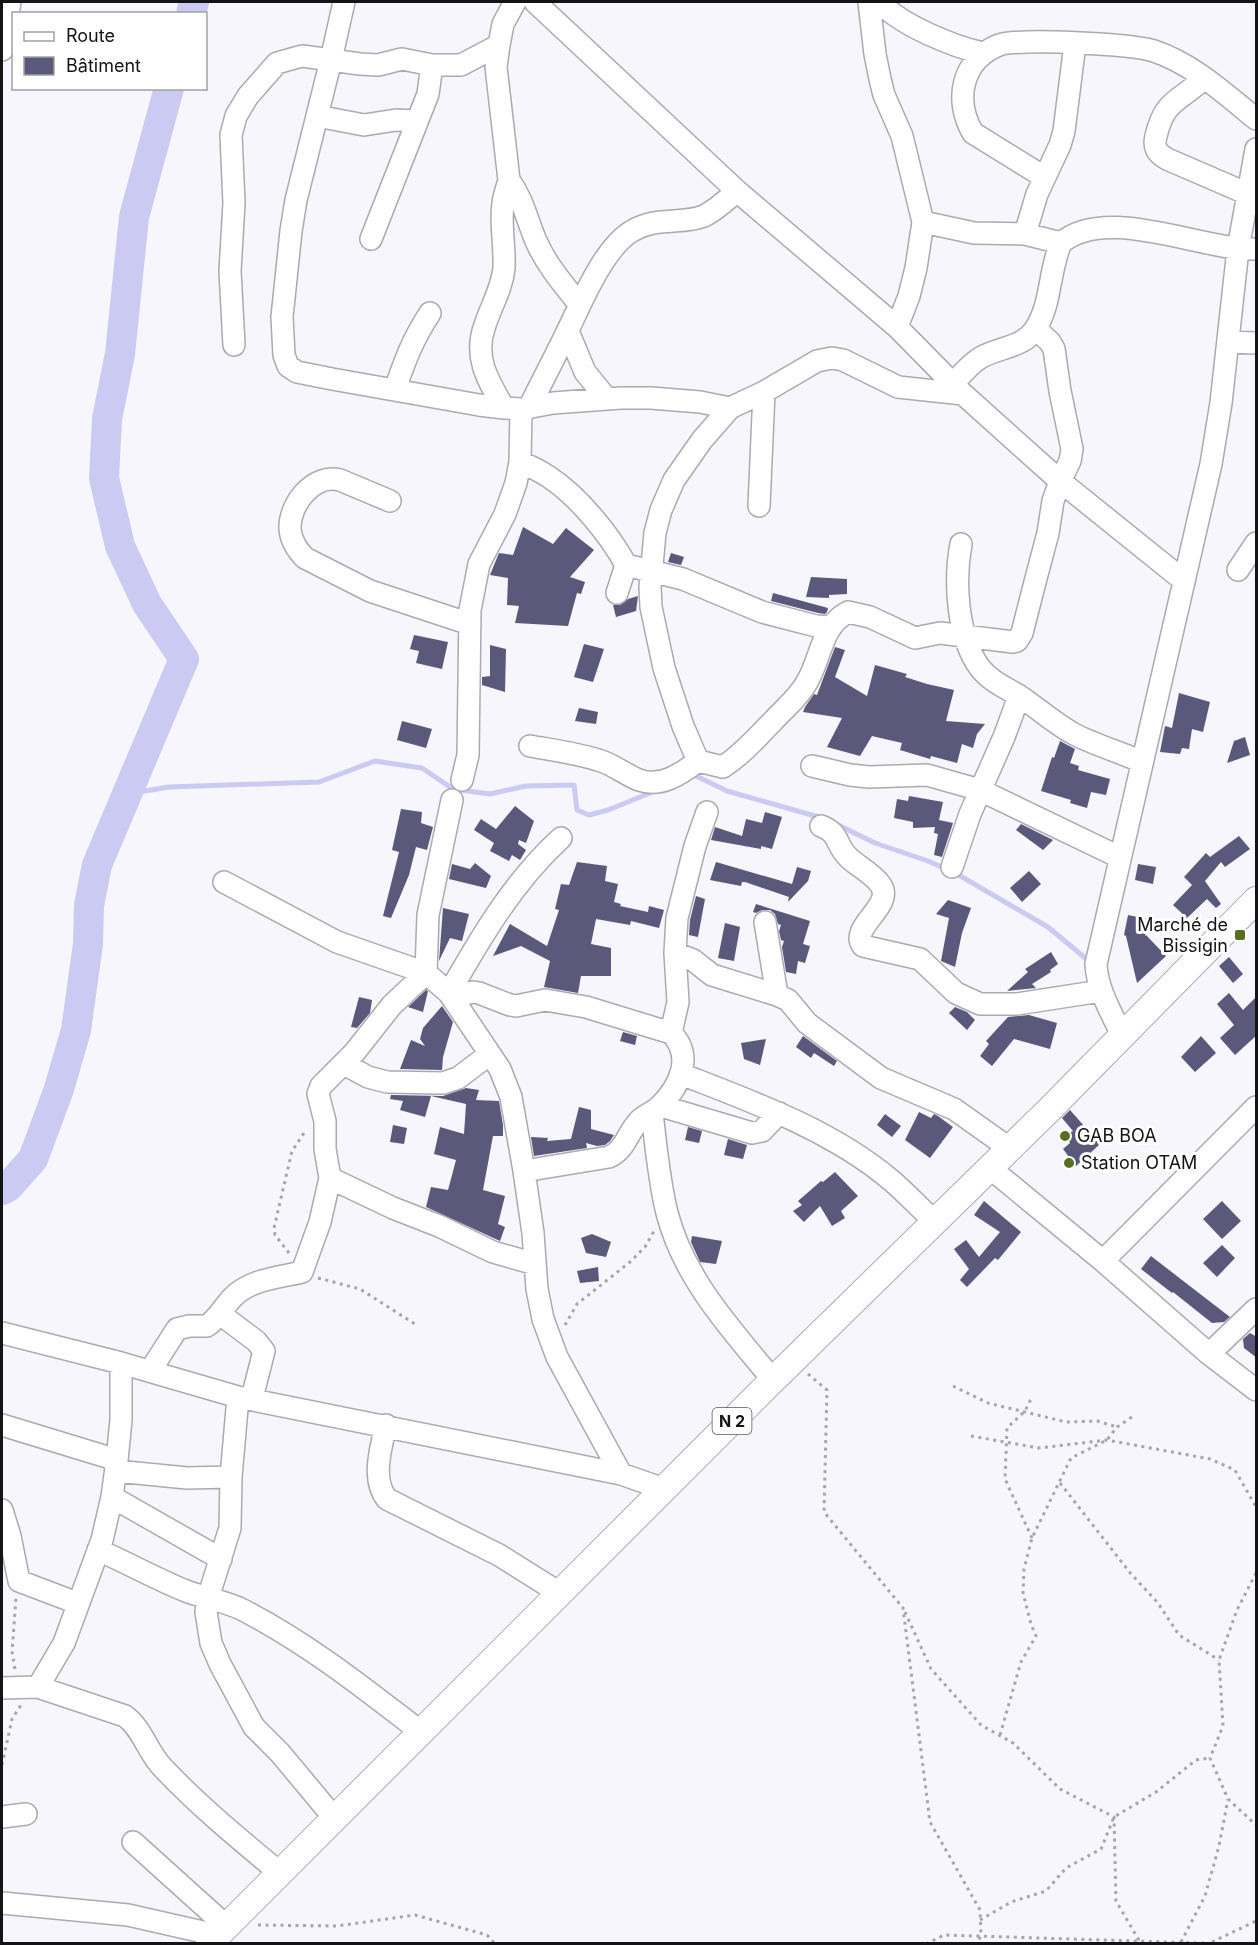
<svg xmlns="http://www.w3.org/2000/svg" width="1258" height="1945" font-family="Inter,sans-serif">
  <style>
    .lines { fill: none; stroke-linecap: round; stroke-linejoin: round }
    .stream { stroke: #cacaf2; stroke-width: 5 }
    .river { stroke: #cacaf2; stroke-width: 30 }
    .building { fill: #5a597c }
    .minor-casing { stroke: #aaaab0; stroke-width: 24 }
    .major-casing { stroke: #aaaab0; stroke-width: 28 }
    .path { stroke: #a6a6ab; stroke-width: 3; stroke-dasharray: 3 4.5; stroke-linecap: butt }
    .minor { stroke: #fff; stroke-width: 21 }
    .major { stroke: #fff; stroke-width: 26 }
    .poi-dot { fill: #596f20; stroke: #fff; stroke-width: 2 }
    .labels { text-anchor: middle; stroke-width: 6; stroke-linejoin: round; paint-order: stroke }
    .shield { fill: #fff; stroke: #5a5a5c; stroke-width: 1.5 }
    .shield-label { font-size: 16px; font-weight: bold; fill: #141416 }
    .poi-label { font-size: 18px; fill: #141416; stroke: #fff; text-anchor: start }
  </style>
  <rect width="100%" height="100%" fill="#f6f6fc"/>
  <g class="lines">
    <path class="stream" d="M690,773L727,791L822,818
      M127,794L169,787L319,782L375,761L422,768L453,789L490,794L526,786L574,785L577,810L589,815L608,810L655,791
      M834,823L875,843L928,861L957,874L1048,927L1090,962"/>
    <path class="river" d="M191,14L194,2
      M2,1190L8,1187L33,1159L59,1089L76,1030L88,944L89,905L97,865L184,659L147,604L120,546L104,478L107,419L120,354L134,217L169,88"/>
  </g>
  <path class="building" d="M523,527L553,544L566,528L594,550L570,577L585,582L581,594L577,593L568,626L515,623L519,606L507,605L508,578L490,575L499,553L513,555Z
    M671,553L684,557L681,565L668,562Z
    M811,577L847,579V594L829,595V598L806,597Z
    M773,593L828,608L827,612L825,614L818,613L771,601Z
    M638,596L636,611L616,617L613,605H620L628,599Z
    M414,635L448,642L442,669L416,663L419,651L410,649Z
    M584,644L604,649L593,682L574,677Z
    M490,645L506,649L505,692L482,685V677L490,676Z
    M835,647L845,650L835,677L867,696L875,665L907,674L905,677L927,684L954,690L946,721L985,724L977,734L973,748L962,744L957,763L931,756L930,759L900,750L902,743L872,736L860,756L827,747L842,718L803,712L805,707L814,694L817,695Z
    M1179,693L1210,702L1203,732L1192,729L1189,749L1182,748L1180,754L1160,752L1165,726L1172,728Z
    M579,708L598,712L596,724L575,721Z
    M402,721L432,729L426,748L397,740Z
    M1245,737L1250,755L1227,763L1234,741Z
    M1060,741L1075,749L1070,763L1079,766L1078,770L1110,779L1106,795L1091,792L1087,808L1070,803L1071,800L1041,791L1052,757L1054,758Z
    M909,796L943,802L939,820L953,823L942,857L934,855L938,834L934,833L935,827L913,828V822L894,818L897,799L908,801Z
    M515,806L534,821L526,843L519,840L518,844L526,850L520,860L512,855L509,861L490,851L494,843L474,830L481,819L496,829Z
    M401,809L422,812L421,823L433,827L427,850L416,847L409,875L391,918L383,916L399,852L392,850Z
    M765,812L782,817L772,849L761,846V849L711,840L715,827L742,836L746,819L762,823Z
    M1021,824L1053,840L1043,850L1016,830Z
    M1239,836L1250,849L1225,867L1221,862L1205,881L1221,904L1216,908L1207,899L1187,918L1173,905L1192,885L1184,877L1206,853L1210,857Z
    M577,862L607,866L605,881L618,884L614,902L621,904L620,906L648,912L649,906L664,910L659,928L631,921L630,925L596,919L591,944L611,948V976H581L578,993L544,987L550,961L521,946L493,956L510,924L547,946L559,910L555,909L561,884L569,885Z
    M716,862L792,884L797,867L811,871L808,881L788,902L789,897L745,882H742L741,886L710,880Z
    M475,863L491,876L486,888L449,879L452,864L470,869Z
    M1138,864L1156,867L1153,884L1135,880Z
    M1029,871L1041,884L1022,902L1010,888Z
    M696,896L705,899L698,937L689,935L690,920Z
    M948,900L971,908L962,933L955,967L941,961L949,918L936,914Z
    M756,904L810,921L803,944L810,946L805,963L798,961L796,974L786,972L782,947L784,941L781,940L779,931L781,925L778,924L775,914L770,910H762L756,913L753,912Z
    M443,908L469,914L462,941L450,938L439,961Z
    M1128,915L1147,919L1145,936L1146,935L1166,956L1137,983L1126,936L1124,935Z
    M725,923L740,927L734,961L718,958Z
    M1051,952L1058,964L1050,970L1051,972L1032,984L1036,988L1007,991L1028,972L1025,969Z
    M1229,957L1243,974L1233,983L1219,966Z
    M426,990L428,991L423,1012L408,1007Z
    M1229,993L1243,1010L1257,996V1035L1235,1055L1220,1038L1234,1025L1217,1004Z
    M359,997L372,1000L370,1013L357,1028L351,1027Z
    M442,1006L453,1022L443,1057L442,1070L400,1069L411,1040L425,1046L420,1039L423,1028Z
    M955,1007L967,1012L975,1020L967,1030L949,1013Z
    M1029,1015L1057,1023L1050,1049L1014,1039L992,1066L980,1056L989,1044L986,1041L1008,1017Z
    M623,1032L637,1036L635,1045L620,1041Z
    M803,1036L837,1061L834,1066L814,1053L811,1058L796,1047Z
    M1201,1036L1216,1053L1195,1072L1181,1057Z
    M766,1039L760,1065L744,1059L741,1043Z
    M466,1088L479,1090L476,1100L499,1101L503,1125V1136H493L483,1190L505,1196L498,1224L505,1227L500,1241L426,1207L431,1187L448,1190L456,1160L434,1154L440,1127L464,1134L466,1104L431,1096L425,1117L400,1110L403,1101L390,1099L391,1095L443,1096Z
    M579,1107L591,1110V1129L614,1135L610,1141L605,1145L597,1146L586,1143L587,1148L534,1156L531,1137L548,1138L547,1141L571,1139Z
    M1070,1110L1100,1144L1076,1166L1063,1149L1070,1143L1066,1135L1073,1131L1062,1118Z
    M919,1112L931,1118L934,1114L938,1116L953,1127L930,1158L905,1140Z
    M885,1114L901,1126L892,1137L877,1125Z
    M393,1125L407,1128L404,1144L390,1142Z
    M688,1127L702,1131L699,1143L685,1140Z
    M728,1139L747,1145L743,1159L724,1155Z
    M835,1172L858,1196L841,1211L845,1218L832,1226L820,1206L804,1222L793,1211L802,1205L798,1201L821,1181L823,1182Z
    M984,1201L1021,1232L998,1260L995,1258L967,1287L960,1280L969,1269L954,1249L966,1240L979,1257L1000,1232L974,1215Z
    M1222,1201L1241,1221L1222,1239L1203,1219Z
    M592,1234L611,1242L606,1257L586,1253L581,1238Z
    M692,1236L722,1241L716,1264L700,1262L691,1242Z
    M1222,1245L1235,1258L1217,1277L1203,1263Z
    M1151,1256L1182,1280L1230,1317L1224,1322L1212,1323L1173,1292L1172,1293L1141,1269Z
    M598,1267L599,1281L580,1283L577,1271Z
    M1250,1333L1257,1337V1358L1244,1348L1243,1339Z"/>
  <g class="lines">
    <g class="minor-casing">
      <path id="minor" d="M344,2L331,60L296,200L291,231L282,317L284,355L288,366L297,372L332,379L479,405L504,408L521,409L553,403L621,398H651L700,402L730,408
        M535,2L737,191L897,327L963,394L1060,481L1183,580
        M869,2L875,54L880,79L884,95L902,136L923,222L916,268L909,296L897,327
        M880,2C900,25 954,47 983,53
        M499,45L496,67L509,180C523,199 527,220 536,241C546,264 563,284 579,304
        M2,50L10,2
        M1204,78C1180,102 1165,98 1156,136C1153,148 1157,153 1167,159L1248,194
        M317,116L364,125L396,120L416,121
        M1044,177L973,133C954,101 961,60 999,45C1018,38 1132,44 1154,51C1193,64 1225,94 1256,119
        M923,222L974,233L1025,234L1061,243C1107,204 1202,251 1256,249
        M1025,234L1037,194L1060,145L1064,131L1075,44
        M371,239L428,94L432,65
        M568,331L585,372L607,399
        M1228,342L1256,343
        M234,345L230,271L234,203L231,135L236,116L248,96L277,63L302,56L360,64L378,65L402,59L432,65H461L499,45L503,24L515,2
        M953,384C961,375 969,365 980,358C998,347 1024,348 1036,328C1052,302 1049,269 1061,243
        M395,389C406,358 412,341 430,313
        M504,408C488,381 473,357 485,325C491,306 502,289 504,268C505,246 500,224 503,203C504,195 507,188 509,180
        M529,408C541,383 554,359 566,334C581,304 603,248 632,231C658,216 681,225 704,216C716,210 727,200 737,191
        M520,462C530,466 540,471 549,477C578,496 610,535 626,565L617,593
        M390,501L340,480C314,473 289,504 290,529C291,541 297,550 305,558L370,591L470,624
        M759,506L764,392
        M961,544C954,581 957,637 980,668C991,682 1007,688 1021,697C1039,709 1055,724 1074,734C1095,745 1120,752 1142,762
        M626,565L683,579L762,612L816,626L829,627
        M1238,570L1256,543
        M530,746C552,750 576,753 598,760C613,764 624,774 639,780C661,788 681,774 698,761L723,767C743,754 757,737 774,720C786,707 799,697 807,682C822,657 820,627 848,612L870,617L915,638L940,633L1013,642L1017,641L1022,633L1034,586L1048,533L1053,501L1060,481L1070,461L1072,449L1060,391L1054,349L1050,342L1036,329
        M698,761L683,726L664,668L651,607L650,587L655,533L661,510L674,480L702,440L730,408L764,392L817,361L832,358L843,360L898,387L963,394
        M812,766L850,775L869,777L927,775L980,790L1119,857
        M462,780L468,755L470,610L479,564L505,514L516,483L520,462L521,409
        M821,826C840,833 835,844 848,857C857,866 872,873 880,884C883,888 884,893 883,897C880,913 851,931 863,946L920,959L956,993L980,1004H1017L1101,991
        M952,867L970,814L1004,737L1019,696
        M224,882L337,942L426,973L449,993L500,1069L511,1097L524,1171L533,1233L537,1289L543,1319L557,1357L621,1474
        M765,922L777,995
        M675,953L693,960L712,975L777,995L788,1000L807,1023L881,1078L954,1109L1009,1148
        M449,993C481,937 513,882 561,838
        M452,997L473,992L479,993L510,1005L516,1006L545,1000L586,1007L671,1033C694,1056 680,1086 660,1106C653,1113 644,1115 638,1122C627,1134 625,1150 609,1157L524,1171
        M671,1033L678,1002L675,953L677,918L695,846L707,812
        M1122,1035C1111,1012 1097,989 1096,964L1211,464L1221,403L1238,249L1256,149
        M344,1064L368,1077L387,1082L443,1083L458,1078L490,1054
        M681,1074C753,1102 832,1130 892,1181C907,1194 920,1208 935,1222
        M661,1106L752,1133L762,1131L779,1113
        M652,1113C656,1146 659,1181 667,1213C684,1279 731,1329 773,1380
        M990,1168L1103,1261L1209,1354L1256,1390
        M330,1178L393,1208L439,1226L493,1252L535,1264
        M1103,1261L1256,1107
        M220,1314L256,1341L264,1351L252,1398
        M2,1333L121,1363L238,1397L621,1474L664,1489
        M1209,1354L1256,1309
        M150,1371L177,1329L189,1326H207C217,1319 223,1308 232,1298C250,1279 278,1278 302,1272L320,1222L330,1178L325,1149V1121L318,1094L321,1086L354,1053L392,1005L426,973L428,915L452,800
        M238,1397L231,1477L230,1528L208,1598L206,1612L211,1643L220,1664L254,1727L280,1753L335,1819
        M2,1425L117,1460
        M386,1425C381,1447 371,1480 387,1499L499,1555L561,1594
        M116,1471L187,1478L231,1477
        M112,1497L221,1559
        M2,1510L10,1536L19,1581L77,1603
        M98,1550C128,1563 156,1579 186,1591C204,1598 226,1601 243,1610C307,1643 364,1688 421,1732
        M38,1687L64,1643L102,1540L112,1497L117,1460L121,1420V1363
        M2,1688L38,1687L125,1716C142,1728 148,1753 163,1768C199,1806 239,1839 280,1873
        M2,1817L26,1814
        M133,1842L225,1925
        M2,1903L128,1915L216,1935"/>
    </g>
    <g class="major-casing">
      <path id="major" d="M209,1944L773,1380L1049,1110L1256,900"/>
    </g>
    <path class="path" d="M289,1253L275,1235L274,1228L292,1151L306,1130
      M318,1278L360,1289L418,1326
      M565,1325L577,1304L630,1262L645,1247L654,1231
      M808,1374L827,1390L824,1512L903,1608L930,1822L980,1910L981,1935L977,1944
      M953,1386L988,1403L1066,1422L1097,1421L1117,1427
      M971,1436L1039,1448L1107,1440L1210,1459L1235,1470L1256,1507
      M1060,1483L1131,1574L1158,1603L1179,1635L1219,1660
      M1032,1538L1005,1479L1007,1428L1025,1411L1032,1397
      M1256,1573L1237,1610L1219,1660L1223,1726L1210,1758L1228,1799L1256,1825
      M905,1612L931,1669L981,1725L1013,1743L1060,1789L1114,1817L1116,1901L1140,1942
      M15,1669L12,1652L16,1598
      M1000,1735L1021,1662L1036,1636L1031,1624L1023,1593L1024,1569L1032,1538L1071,1458L1107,1440L1117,1427L1132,1417
      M2,1765L12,1719L21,1705
      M980,1920L1011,1902L1046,1891L1066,1868L1101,1849L1114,1817L1156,1792L1196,1760L1210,1758
      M258,1925L337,1926L415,1915L487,1935L495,1944
      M1181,1942L1205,1896L1219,1846L1228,1799
      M1212,1942L1256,1921
      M926,1944L944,1935L1230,1944"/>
    <use href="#minor" class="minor"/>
    <use href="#major" class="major"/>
  </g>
  <g class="poi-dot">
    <rect x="1234" y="929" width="12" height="12" rx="3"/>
    <circle cx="1065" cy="1136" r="6"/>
    <circle cx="1069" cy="1163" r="6"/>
  </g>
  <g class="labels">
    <rect class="shield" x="712.5" y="1408" width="39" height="26" rx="4.5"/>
    <g class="shield-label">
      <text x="732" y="1427">N 2</text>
    </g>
    <g class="poi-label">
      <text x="1228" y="931" text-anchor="end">Marché de<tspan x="1228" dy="21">Bissigin</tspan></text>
      <text x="1077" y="1142">GAB BOA</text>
      <text x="1081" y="1169">Station OTAM</text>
    </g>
  </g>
  <rect width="1258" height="1945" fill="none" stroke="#141416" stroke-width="6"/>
  <rect x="12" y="12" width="195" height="78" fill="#ffffff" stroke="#a1a1a2" stroke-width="1.5"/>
  <rect x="24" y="32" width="30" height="9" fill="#ffffff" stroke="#a1a1a2" stroke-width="1.5"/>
  <text x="66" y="42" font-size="18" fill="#141416">Route</text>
  <rect x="24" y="57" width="30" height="18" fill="#5a597c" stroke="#a1a1a2" stroke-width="1.5"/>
  <text x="66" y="72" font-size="18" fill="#141416">Bâtiment</text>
</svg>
